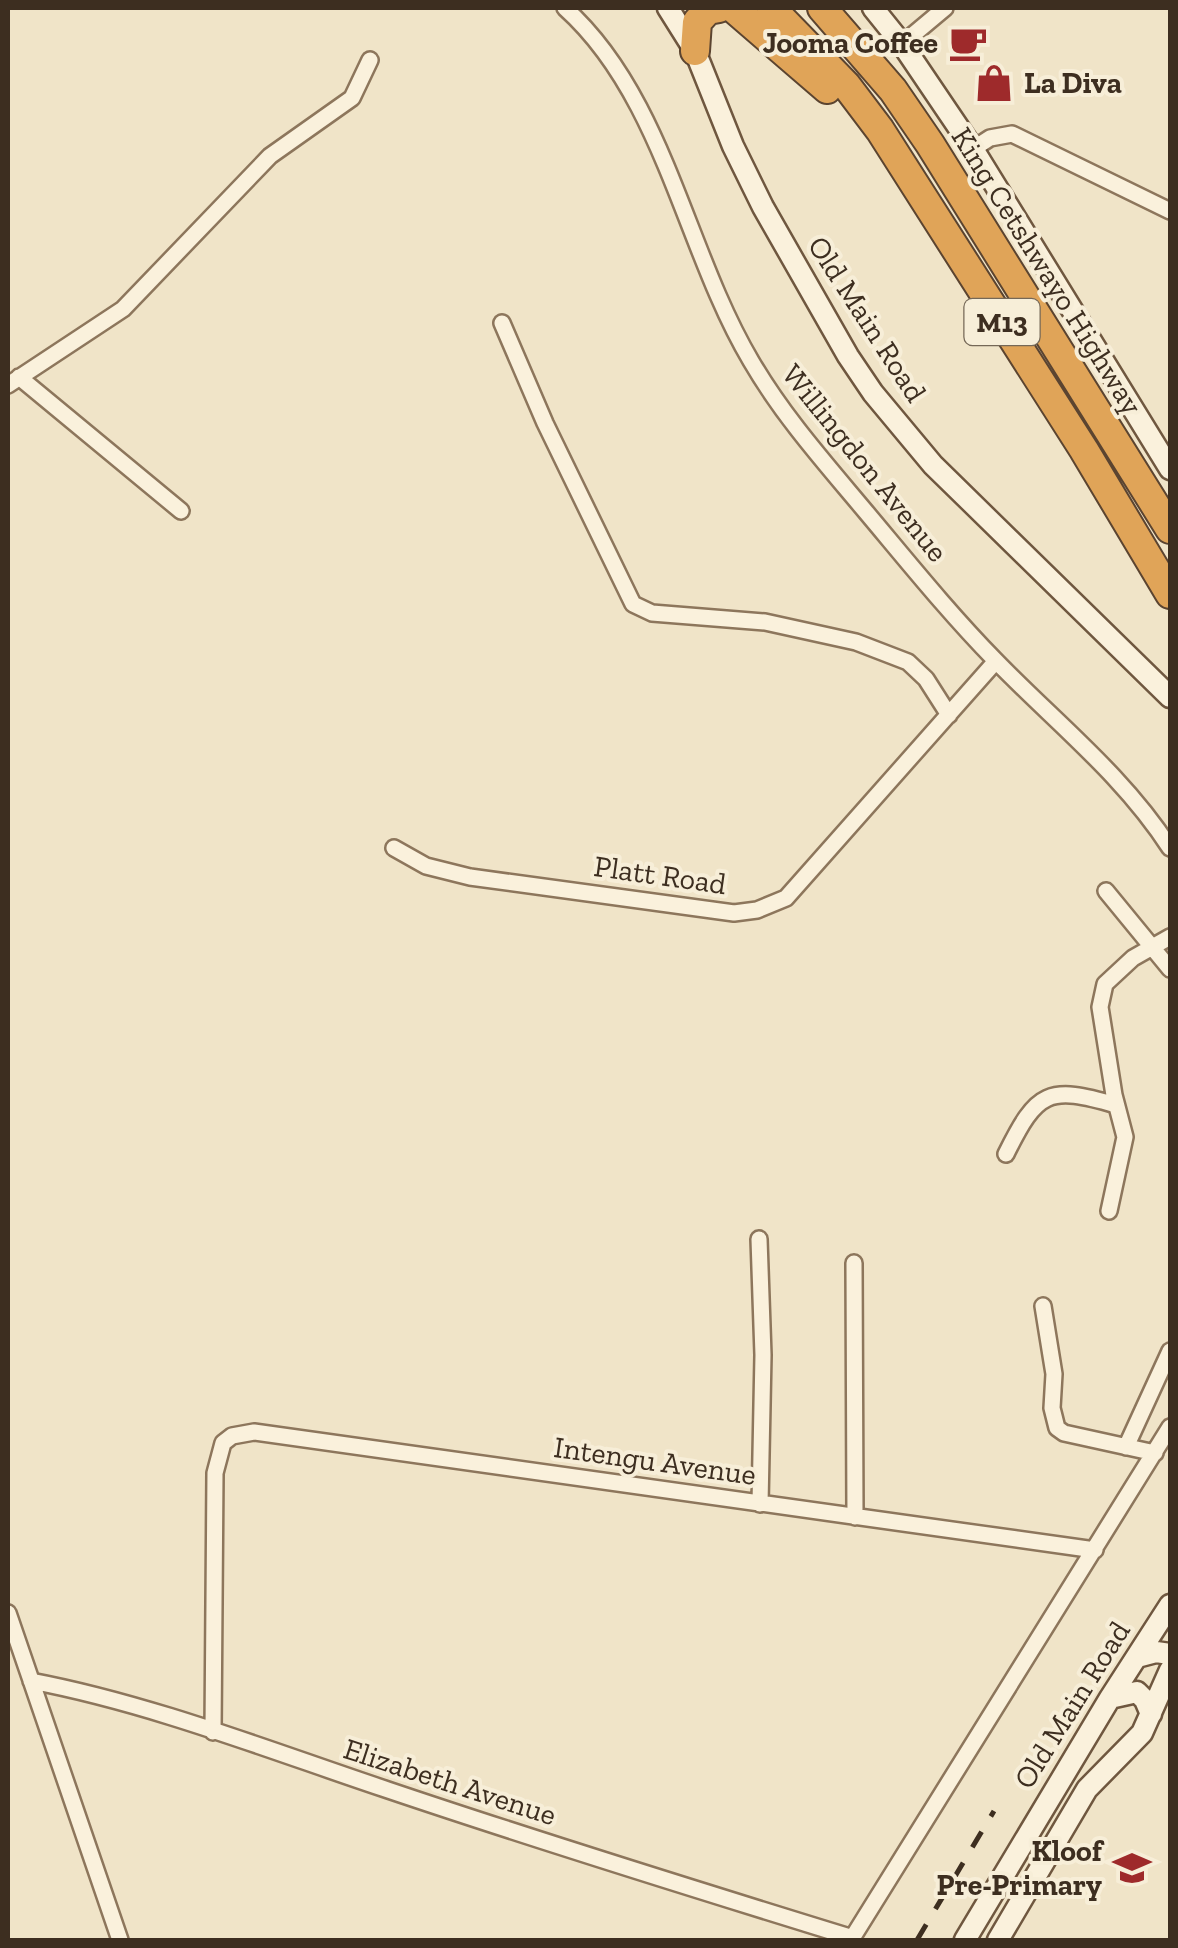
<svg xmlns="http://www.w3.org/2000/svg" width="1178" height="1948" font-family="'Zilla Slab',serif">
  <style>
    .lines { fill: none; stroke-linecap: round; stroke-linejoin: round }
    .street-casing { stroke: #8d765c; stroke-width: 20 }
    .secondary-casing { stroke: #6f573f; stroke-width: 25 }
    .highway-casing { stroke: #5b4430; stroke-width: 32 }
    .street { stroke: #faf1dc; stroke-width: 15 }
    .secondary { stroke: #faf1dc; stroke-width: 20 }
    .highway { stroke: #e0a458; stroke-width: 28 }
    .rail { stroke: #3d2e20; stroke-width: 5; stroke-dasharray: 18 18; stroke-linecap: butt }
    .labels { text-anchor: middle; stroke-width: 8; stroke-linejoin: round; paint-order: stroke }
    .shield { fill: #f7eed8; stroke: #756857; stroke-width: 2.5 }
    .shield-label { font-size: 28px; font-weight: bold; fill: #3d2e20 }
    .poi-label { font-size: 30px; font-weight: bold; fill: #3d2e20; stroke: #f7eed8; text-anchor: end }
    .street-label { font-size: 30px; fill: #3d2e20; stroke: #f7eed8 }
  </style>
  <rect width="100%" height="100%" fill="#f0e4c8"/>
  <g class="lines">
    <g class="street-casing">
      <path id="street" d="M565,8C664,97 685,250 751,361C783,416 825,463 866,512C908,562 949,613 995,660C1055,722 1123,775 1170,848
        M902,44L945,8
        M973,149L990,138L1012,134L1170,211
        M502,323L545,423L633,604L652,613L765,622L856,642L908,662L926,679L949,715
        M19,377L181,511
        M8,385L123,309L270,156L352,98L370,60
        M394,848L426,866L470,877L734,913L757,910L786,898L996,661
        M1106,891L1170,969
        M1006,1154C1037,1091 1048,1085 1116,1105
        M1109,1211L1125,1137L1114,1095L1100,1007L1105,984L1133,958L1170,937
        M759,1239L763,1355L760,1504
        M854,1263L855,1517
        M1043,1306L1054,1374L1052,1408L1057,1428L1064,1433L1155,1453
        M1126,1447L1170,1351
        M8,1613L120,1940
        M31,1681C152,1704 271,1751 388,1790C542,1842 697,1890 853,1938
        M213,1732L215,1473L223,1443L232,1436L254,1432L1095,1550
        M851,1940L1170,1427"/>
    </g>
    <g class="secondary-casing">
      <path id="secondary" d="M668,8L695,51L733,146L763,207L848,356L873,393L933,465L1170,697
        M873,8L902,44L973,149L1170,469
        M1137,1657L1156,1652L1170,1654
        M1110,1698L1137,1692L1145,1700L1151,1714
        M965,1940L1110,1698L1170,1605
        M998,1940L1087,1789L1142,1733L1170,1670"/>
    </g>
    <g class="highway-casing">
      <path id="highway" d="M733,8L827,89
        M771,8L846,85L880,130L1084,450L1170,594
        M822,8L893,90L930,144L1170,529
        M695,51L697,22L708,10L719,8"/>
    </g>
    <use href="#street" class="street"/>
    <use href="#secondary" class="secondary"/>
    <use href="#highway" class="highway"/>
    <path class="rail" d="M917,1940L994,1811"/>
  </g>
  <defs>
    <g id="cafe-bare" transform="scale(3)"><path d="M-5.5-4.5H6V0H3Q3 3.5 0 3.5H-2.5Q-5.5 3.5-5.5 0ZM3-3.2v2h1.7v-2ZM-6 4.5H4V6H-6Z" fill="#9e2a2b" stroke="#f7eed8" stroke-width="2.5" paint-order="stroke"/></g>
    <g id="shop-bare" transform="scale(3)"><path d="M-5-2.5h2.3a2.7 3.5 0 0 1 5.4 0H5L5.5 6h-11ZM-1.5-2.5h3a1.5 2.3 0 0 0-3 0Z" fill="#9e2a2b" stroke="#f7eed8" stroke-width="2.5" paint-order="stroke"/></g>
    <g id="school-bare" transform="scale(3)"><path d="M0-5L7-2L0 1L-7-2ZM-4 1L0 2.5L4 1V4Q0 6-4 4Z" fill="#9e2a2b" stroke="#f7eed8" stroke-width="2.5" paint-order="stroke"/></g>
  </defs>
  <g fill-rule="evenodd">
    <use href="#cafe-bare" x="968" y="43"/>
    <use href="#shop-bare" x="994" y="83"/>
    <use href="#school-bare" x="1132" y="1868"/>
  </g>
  <g class="labels">
    <rect class="shield" x="964.5" y="299" width="75" height="46" rx="8"/>
    <g class="shield-label">
      <text x="1002" y="332">M13</text>
    </g>
    <g class="poi-label">
      <text x="938" y="53">Jooma Coffee</text>
      <text x="1024" y="93" text-anchor="start">La Diva</text>
      <text x="1102" y="1861">Kloof<tspan x="1102" dy="34">Pre-Primary</tspan></text>
    </g>
    <g class="street-label">
      <text transform="translate(1047 271) rotate(58)" y="10">King Cetshwayo Highway</text>
      <text transform="translate(867 319) rotate(57)" y="10">Old Main Road</text>
      <text transform="translate(865 463) rotate(51)" y="10">Willingdon Avenue</text>
      <text transform="translate(660 875) rotate(8)" y="10">Platt Road</text>
      <text transform="translate(655 1461) rotate(8)" y="10">Intengu Avenue</text>
      <text transform="translate(1072 1705) rotate(-58)" y="10">Old Main Road</text>
      <text transform="translate(450 1782) rotate(18)" y="10">Elizabeth Avenue</text>
    </g>
  </g>
  <rect width="1178" height="1948" fill="none" stroke="#3d2e20" stroke-width="20"/>
</svg>
